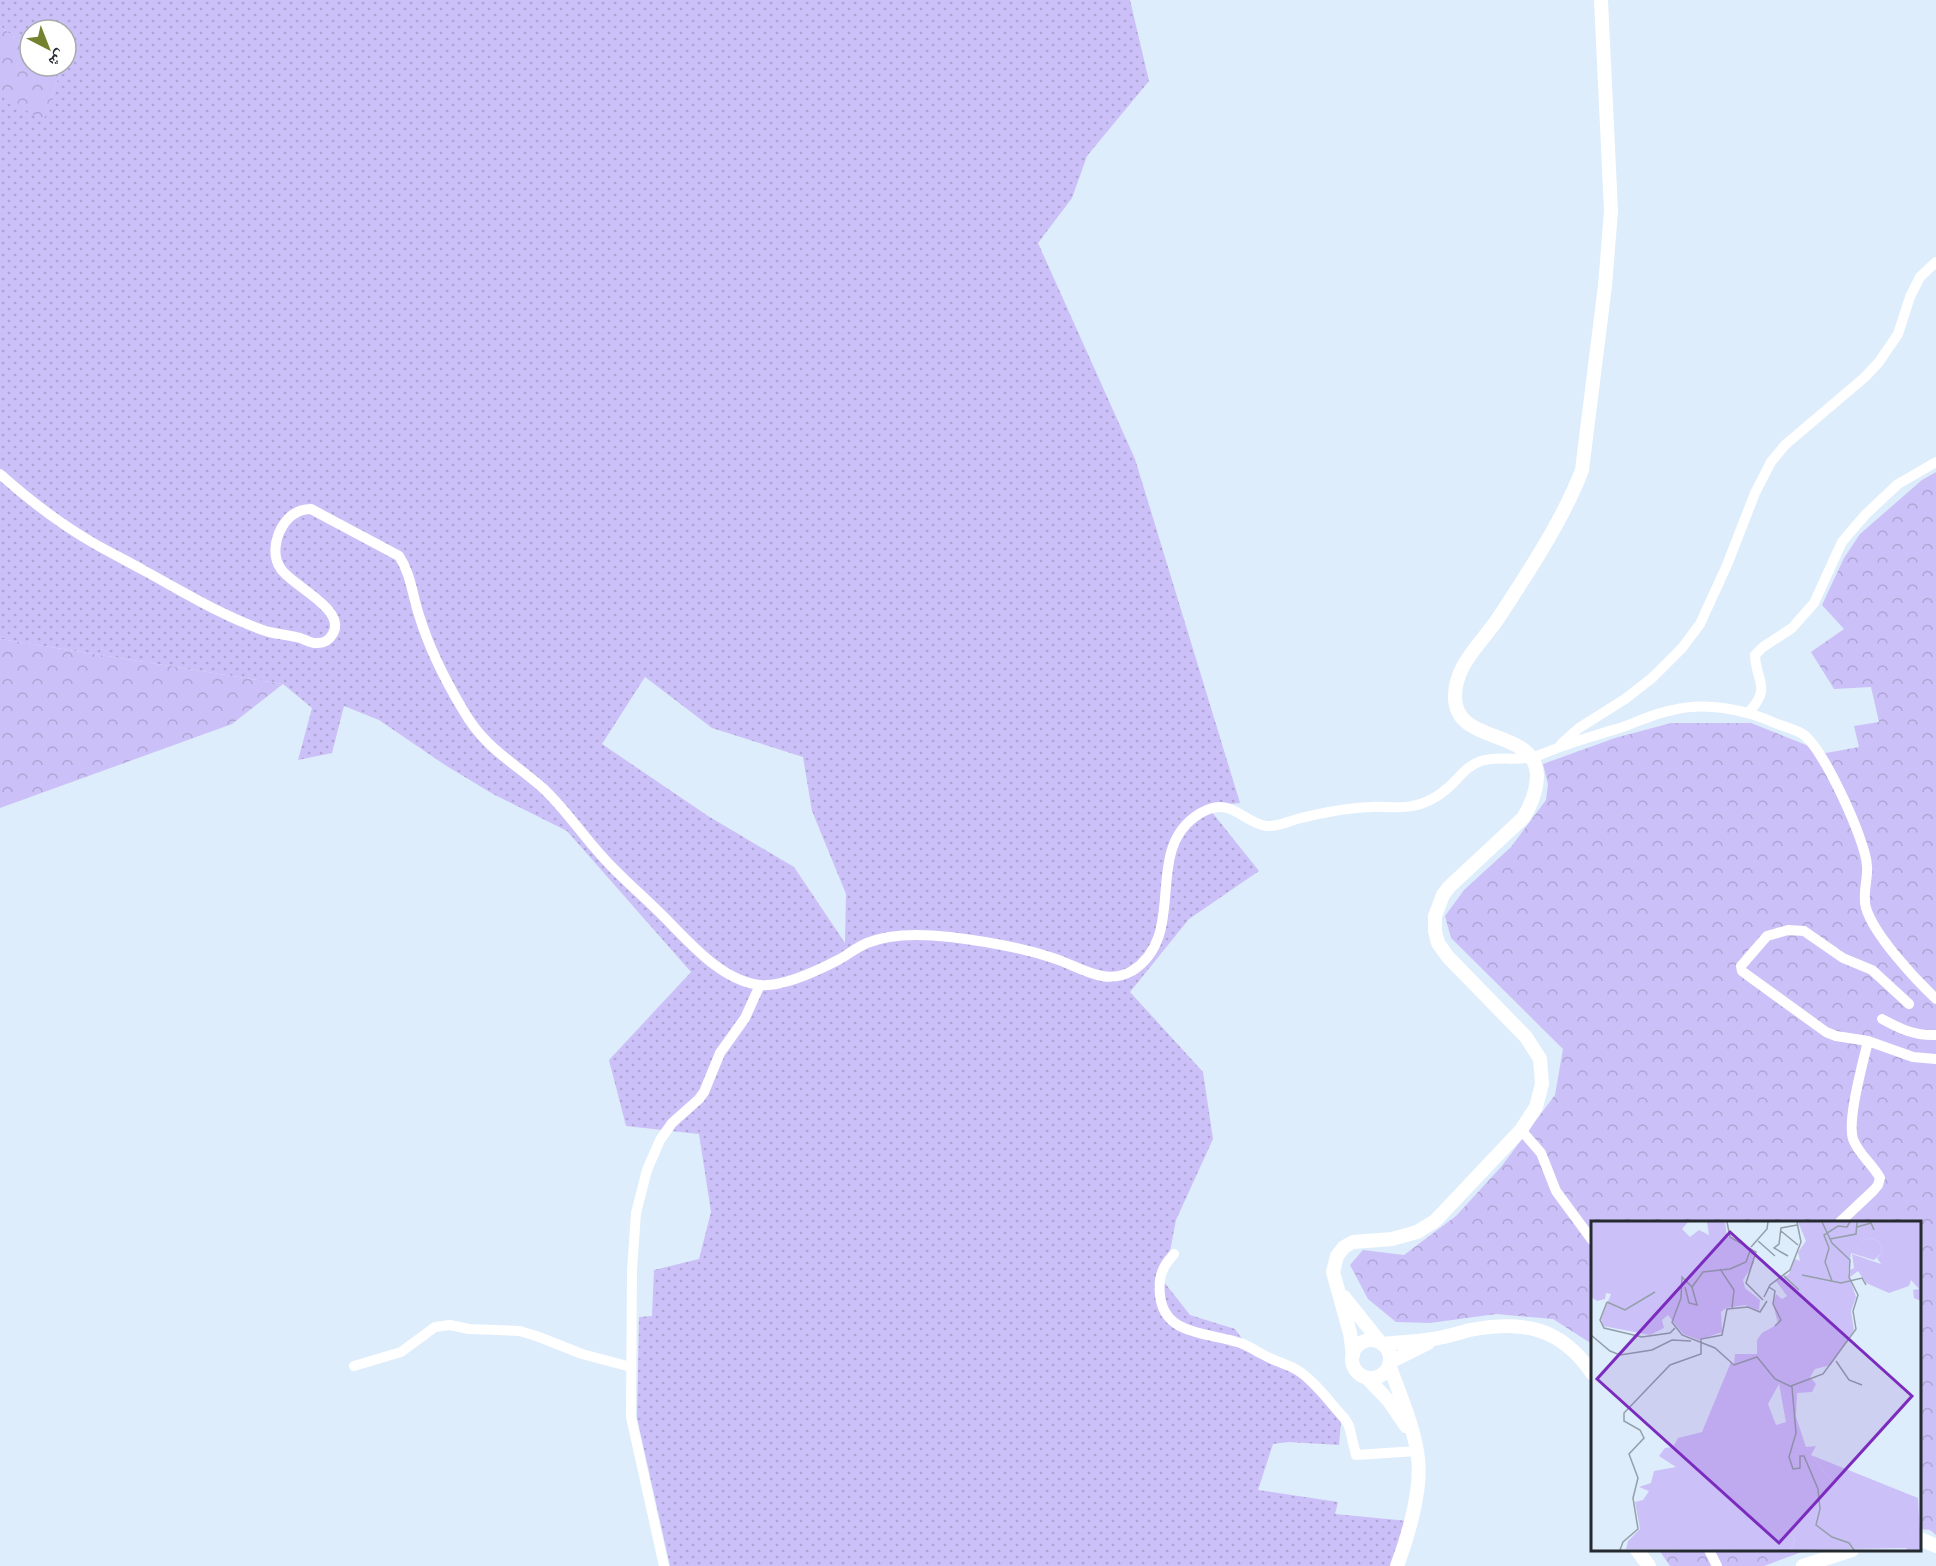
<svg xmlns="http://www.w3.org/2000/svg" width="1936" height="1566" font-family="Overpass,'Noto Naskh Arabic',sans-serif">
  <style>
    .grass { fill: url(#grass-dots); fill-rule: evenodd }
    .forest { fill: url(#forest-crowns) }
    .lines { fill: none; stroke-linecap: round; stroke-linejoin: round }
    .street { stroke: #fff; stroke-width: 10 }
    .secondary { stroke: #fff; stroke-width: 14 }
    .inset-road { fill: none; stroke: #939fa9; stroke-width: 1.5 }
    .view { fill: #7b2cbf; fill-opacity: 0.15; stroke: #7b2cbf; stroke-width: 3 }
    .inset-edge { fill: none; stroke: #242a2f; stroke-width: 3 }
  </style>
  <defs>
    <pattern id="grass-dots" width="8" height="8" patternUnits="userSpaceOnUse" patternTransform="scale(1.5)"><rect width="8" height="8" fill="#ccc0f8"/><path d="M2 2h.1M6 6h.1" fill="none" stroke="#afa5d5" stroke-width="1.8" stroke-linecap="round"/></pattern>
    <pattern id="forest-crowns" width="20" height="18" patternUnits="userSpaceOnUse" patternTransform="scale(1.5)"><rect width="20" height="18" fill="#ccc0f8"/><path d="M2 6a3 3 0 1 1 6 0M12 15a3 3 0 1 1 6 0" fill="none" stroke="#afa5d5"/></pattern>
  </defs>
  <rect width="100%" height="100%" fill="#ddedfb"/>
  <path class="grass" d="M0,0H1130L1149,81L1087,156L1072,198L1038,243L1135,459L1240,803L1207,806L1259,871L1189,919L1130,992L1203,1072L1213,1139L1176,1220L1164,1282L1190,1315L1235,1329L1254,1356L1299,1373L1341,1422L1339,1445L1288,1442L1273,1444L1258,1490L1338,1502L1335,1514L1408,1521L1391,1566H670L637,1418L639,1317L652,1316L654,1270L699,1259L711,1212L699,1134L626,1126L609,1060L691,972L567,831L493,794L445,765L379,720L344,706L332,753L298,760L312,708L283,684L0,639V100L5,94L43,121L60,73L51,66H66V30H30V50L0,26ZM645,677L712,728L803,757L812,811L846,894L845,943L794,867L708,816L602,744Z"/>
  <path class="forest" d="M0,26L30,50V66H51L60,73L43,122L5,95L0,100Z
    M1936,472V1535L1930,1530L1920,1529V1222H1592V1344L1553,1319L1496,1314L1430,1323L1396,1322L1368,1299L1350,1265L1363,1250L1404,1255L1456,1216L1501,1167L1555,1095L1563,1049L1451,938L1445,916L1464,890L1511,847L1546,800L1548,784L1543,764L1615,738L1671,723H1751L1826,753L1859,747L1854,726L1879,722L1871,687L1834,689L1811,652L1844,629L1822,605L1844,558L1860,534L1922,480Z
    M0,639L283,684L232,724L0,808Z
    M1659,1550H1807L1764,1566H1670Z"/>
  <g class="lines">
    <path class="street" d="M0,474C29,500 62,525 95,544C111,553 127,561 143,570C182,591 227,619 269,632C278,634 287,635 296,637C304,638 310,644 318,643C324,643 329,640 332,635C349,610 292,586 281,569C272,557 275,539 282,527C289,515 298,509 311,509L399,556C411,574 412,594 419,615C429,648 445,680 463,710C486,750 513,761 545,790C565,809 581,833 600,854C618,875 640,893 660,913C687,939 720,981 760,985C783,987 819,970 840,959C849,954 857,947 867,943C891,933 924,934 950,937C984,941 1019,947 1053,958C1069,963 1085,973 1102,976C1113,978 1123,976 1132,971C1190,934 1141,850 1199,814C1231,794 1242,823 1267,826C1276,827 1288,822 1297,819C1321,813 1345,808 1370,807C1383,806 1399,809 1412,806C1425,804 1439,796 1449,787C1460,777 1466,766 1481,761C1498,756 1516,761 1533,757C1543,755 1553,749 1563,746C1582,739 1603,733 1623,727C1639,721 1656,713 1673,710C1706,702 1744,709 1775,723C1784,727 1796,729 1804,735C1824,750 1866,841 1867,866C1868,880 1862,895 1866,908C1874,935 1915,979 1936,999
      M1749,712C1772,687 1756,682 1755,655L1763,647L1792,628L1814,603L1842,542L1865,515L1898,484L1936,462
      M1561,744L1579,728L1625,699L1652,678L1682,648L1700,624L1727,565L1755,493L1771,462L1785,445L1865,377L1879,362L1898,334L1910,297L1920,277L1936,262
      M1882,1019C1900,1029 1915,1036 1936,1035
      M1868,1041L1836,1036L1826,1032L1750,977L1742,971L1741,966L1767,936L1788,930L1804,931L1843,958L1872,970L1909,1004
      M1521,1130L1541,1153L1556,1191L1592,1240
      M1840,1222L1874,1190L1878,1185L1880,1178C1873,1164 1858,1154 1853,1139C1847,1119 1863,1063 1868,1041L1913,1057L1936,1059
      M1174,1254C1162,1267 1158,1277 1160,1295C1164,1338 1213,1332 1243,1344C1253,1348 1262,1355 1272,1359C1280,1363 1289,1365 1297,1370C1313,1379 1332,1405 1345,1419L1349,1426L1356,1455L1417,1451
      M354,1366L401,1352L435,1327L450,1325L469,1329L520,1331L539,1337L582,1354L631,1367
      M1709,1550L1717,1566
      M664,1566L631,1417L632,1270L636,1213L647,1170L660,1140L672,1123L699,1099L704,1092L720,1053L745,1018L760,985"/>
    <path class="secondary" d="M1344,1297L1380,1342
      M1352 1359a19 19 0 1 1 38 0a19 19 0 1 1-38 0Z
      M1382,1344C1399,1342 1417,1342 1433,1339C1446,1337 1458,1333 1470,1330C1522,1320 1561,1327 1592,1373
      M1353,1355L1350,1333L1333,1272L1337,1256L1344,1247L1353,1242L1392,1239L1417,1232L1435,1221L1521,1130L1536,1107L1542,1084L1540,1059L1526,1037L1448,957L1438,943L1435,931V916L1443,895L1449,887L1523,818C1531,805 1537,790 1537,775C1535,727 1454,746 1455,696C1455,663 1485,640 1501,614C1529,571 1564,518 1582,470L1605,286L1611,211L1601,0
      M1390,1362L1428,1343
      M1389,1365C1400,1395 1414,1426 1418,1458C1422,1489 1408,1537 1397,1566
      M1367,1378L1389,1401L1406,1426
      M1920,1539L1936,1546
      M1637,1550L1649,1566
      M1803,1566L1852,1550"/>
  </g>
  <g transform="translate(1591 1221)">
    <rect width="330" height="330" fill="#ddedfb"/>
    <path d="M207,1H280L271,20L280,17L290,22L291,32L283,39L260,32L257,52L265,76L260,90L263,109L240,144L224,148L219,156L225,163L221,171L206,172L205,196L215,226L225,225L220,234L246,266L320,309L316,327L200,329L204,318L195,307L188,329L35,328L37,320L49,308L44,281L52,279L58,270L48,266L60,262L63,250L85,246L68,235L74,227L82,226L87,217L111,211L140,141L143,143L144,133H166V119L171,112L187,103L182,83L185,73L191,78L196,75L185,60L198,53L204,38L209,40L207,31L215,20ZM188,163L195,201L185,204L177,183Z" fill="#ccc0f8" fill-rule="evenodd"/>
    <path d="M0,1H97L91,8L99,16L108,9L118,14L116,1H134L136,15L162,29L163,42L152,59L154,67L169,79L168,89L154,84L135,87L130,91L131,111L108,119L92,113L77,94L71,99L73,107L59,114L12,105L10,98L20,73L15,72L14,78L6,80L0,76ZM280,1H330V80L323,77L322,69L328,68L320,59L318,65L298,72L275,62L267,50L259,56V49L263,47L261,33L290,43L286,37L291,32L290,22L280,17L271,20L269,16ZM220,234L327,277L330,329H315L320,309L254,291L244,276L246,266ZM195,307L204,318L200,329H188L189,310Z" fill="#ccc0f8"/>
    <path class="inset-road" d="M136,1L139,16L165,31L155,62L172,79M266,6L280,2L283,9M190,10L207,24M239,18L265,13L266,1M167,20L184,35M160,26L176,8L177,1M160,27L155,41L139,48L112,51L101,66L91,56L90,77L81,101L91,114L124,127L143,144L166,136L184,158L201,166L205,212L198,236L202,248L209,247V235H213L227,268L229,288L225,304L241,316L258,322L263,329M197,35L183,27L188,23L190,7L206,4M129,48L143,69L141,87M211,54L250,62L271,57L275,64M193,55L208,69M241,60L234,41L238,27L233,14L247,5L256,6L259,1M94,66L98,82L106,84L101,66M178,66L184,70L182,83L190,99L184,105M173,76L179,64L199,49L210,21L206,1M16,81L9,99L13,107L51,116L79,112L84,107M16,81L34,89L64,71M0,114L19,130L29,134L61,129L81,119L100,120M245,140L258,159L271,164M200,165L232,153L265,108L262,90L267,74L258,56L259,39L241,22L231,1M29,329L32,321L47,308L42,277L47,257L38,233L53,217L49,209L33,200V192L79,144L110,133V118L131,114L136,88L157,86L169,91L176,80"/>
    <path class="view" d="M139,11L321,175L188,322L6,158Z"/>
    <rect width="330" height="330" class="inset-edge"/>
  </g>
  <g transform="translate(48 48) rotate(138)"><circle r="28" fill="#ffffff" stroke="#a7aaac" stroke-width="1.5"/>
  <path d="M0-4.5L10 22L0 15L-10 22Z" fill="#74812f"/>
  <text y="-9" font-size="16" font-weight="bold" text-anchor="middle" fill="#242a2f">ش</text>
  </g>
</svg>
